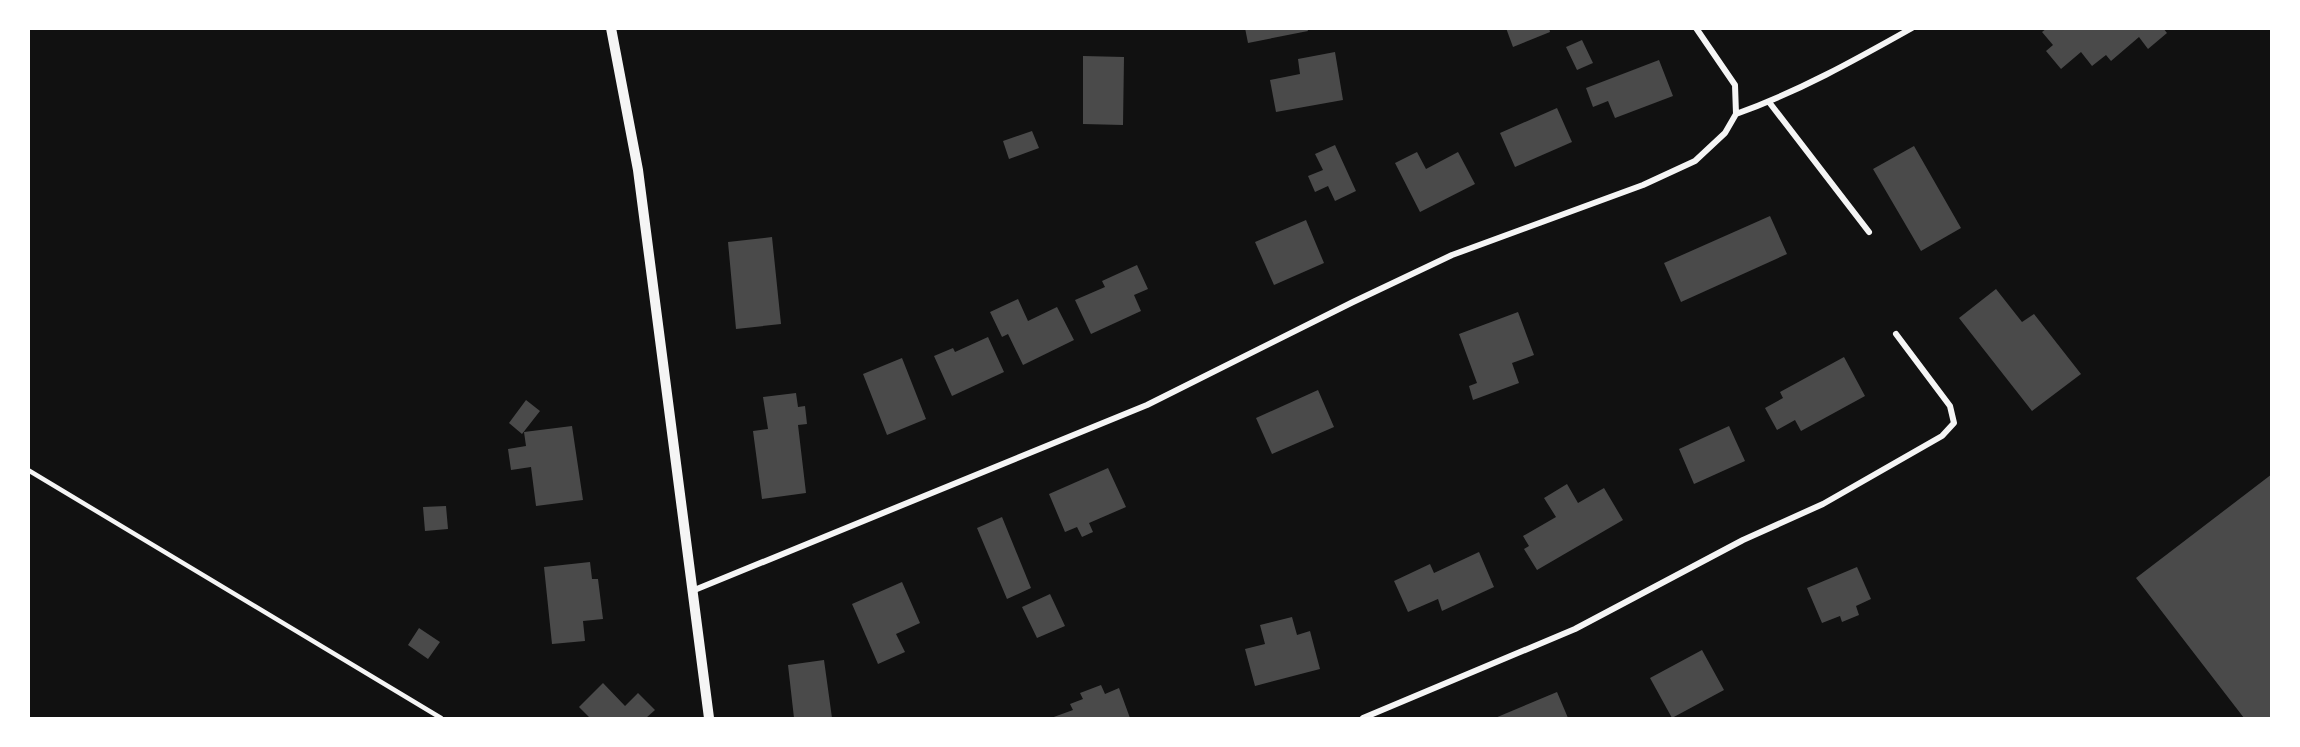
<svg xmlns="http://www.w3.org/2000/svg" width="2300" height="747" font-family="Montserrat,sans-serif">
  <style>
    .building { fill: #4a4a4a }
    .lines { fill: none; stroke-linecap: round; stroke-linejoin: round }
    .service { stroke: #f5f5f5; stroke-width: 4.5 }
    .minor { stroke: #f5f5f5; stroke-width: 6 }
    .tertiary { stroke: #f5f5f5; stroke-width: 10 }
  </style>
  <rect width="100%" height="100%" fill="#111"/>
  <path class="building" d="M1245,28H1307L1308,31L1248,43Z
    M1506,28H1549L1550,32L1513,47Z
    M2047,28H2163L2167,33L2148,49L2139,37L2111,61L2106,55L2092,66L2081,52L2061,69L2046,51L2053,45L2042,32Z
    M1582,40L1593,63L1577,70L1566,47Z
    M1335,52L1343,100L1276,112L1270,80L1300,74L1298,59Z
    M1083,56L1124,57L1123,125L1083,124Z
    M1659,60L1673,96L1615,118L1608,101L1593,107L1586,88Z
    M1557,108L1572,142L1515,167L1500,133Z
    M1032,131L1039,148L1009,159L1003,141Z
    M1335,145L1356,191L1335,201L1328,186L1315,192L1308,176L1323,170L1315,154Z
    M1914,146L1961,228L1921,251L1873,169Z
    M1417,152L1426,169L1458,152L1475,184L1420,212L1395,163Z
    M1770,216L1787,254L1681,302L1664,263Z
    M1306,220L1324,263L1274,285L1255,242Z
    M772,237L781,324L736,329L728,242Z
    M1137,265L1148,289L1134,295L1141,311L1091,334L1075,300L1105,287L1102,281Z
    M1996,289L2022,322L2034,314L2081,374L2032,411L1959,318Z
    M1018,299L1028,321L1057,307L1074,340L1023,365L1008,334L1002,337L990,312Z
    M1518,312L1534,355L1512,363L1519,383L1473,400L1469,386L1477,383L1459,334Z
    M988,337L1004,372L952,396L934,356L953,348L955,352Z
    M1844,357L1865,396L1801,431L1795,420L1777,430L1765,408L1783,398L1780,392Z
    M902,358L926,419L887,435L863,374Z
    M1318,390L1334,427L1272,454L1256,418Z
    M796,393L798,407L805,406L807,424L798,425L806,493L762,499L753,431L768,429L763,397Z
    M526,400L540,411L522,434L509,423Z
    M572,426L583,500L536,506L531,467L511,470L508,449L526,446L524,432Z
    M1729,426L1745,461L1694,484L1679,449Z
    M1108,468L1126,507L1089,523L1093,532L1082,537L1077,527L1065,532L1049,494Z
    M2272,474V718H2244L2136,578Z
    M1567,484L1578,503L1604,488L1623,520L1537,570L1524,549L1529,546L1523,536L1556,517L1544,498Z
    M446,506L448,529L425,531L423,507Z
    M1002,517L1031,588L1007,599L977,528Z
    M1479,552L1494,587L1442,611L1438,599L1408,612L1394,581L1430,564L1434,573Z
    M590,562L592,579H598L603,619L583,621L585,641L552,644L544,567Z
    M1857,567L1871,599L1856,606L1859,615L1842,622L1840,616L1822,623L1807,588Z
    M902,582L920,623L896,634L905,652L878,664L852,604Z
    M1050,594L1065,626L1037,638L1022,607Z
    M1292,617L1297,635L1310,631L1320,669L1255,686L1245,649L1265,644L1260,625Z
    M419,628L440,642L428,659L408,645Z
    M1702,650L1724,690L1672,718L1650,678Z
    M824,660L832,718H794L788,665Z
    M603,683L625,706L638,693L655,710L646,718H590L579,707Z
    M1101,685L1105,694L1119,688L1130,718H1051L1073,710L1070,704L1083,699L1080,693Z
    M1557,692L1568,718H1495Z"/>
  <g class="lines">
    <path class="service" d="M28,470L441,718"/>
    <path class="minor" d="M1696,28L1735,85L1736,114
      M1769,102L1869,232
      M692,591L1147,405L1353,302L1452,255L1643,185L1695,161L1725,133L1736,114C1798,92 1855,60 1912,28
      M1363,718L1575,629L1743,540L1823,504L1942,436L1954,423L1950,406L1896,334"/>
    <path class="tertiary" d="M611,28L638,170L709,718"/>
  </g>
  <rect width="2300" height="747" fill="none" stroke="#ffffff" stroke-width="60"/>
</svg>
